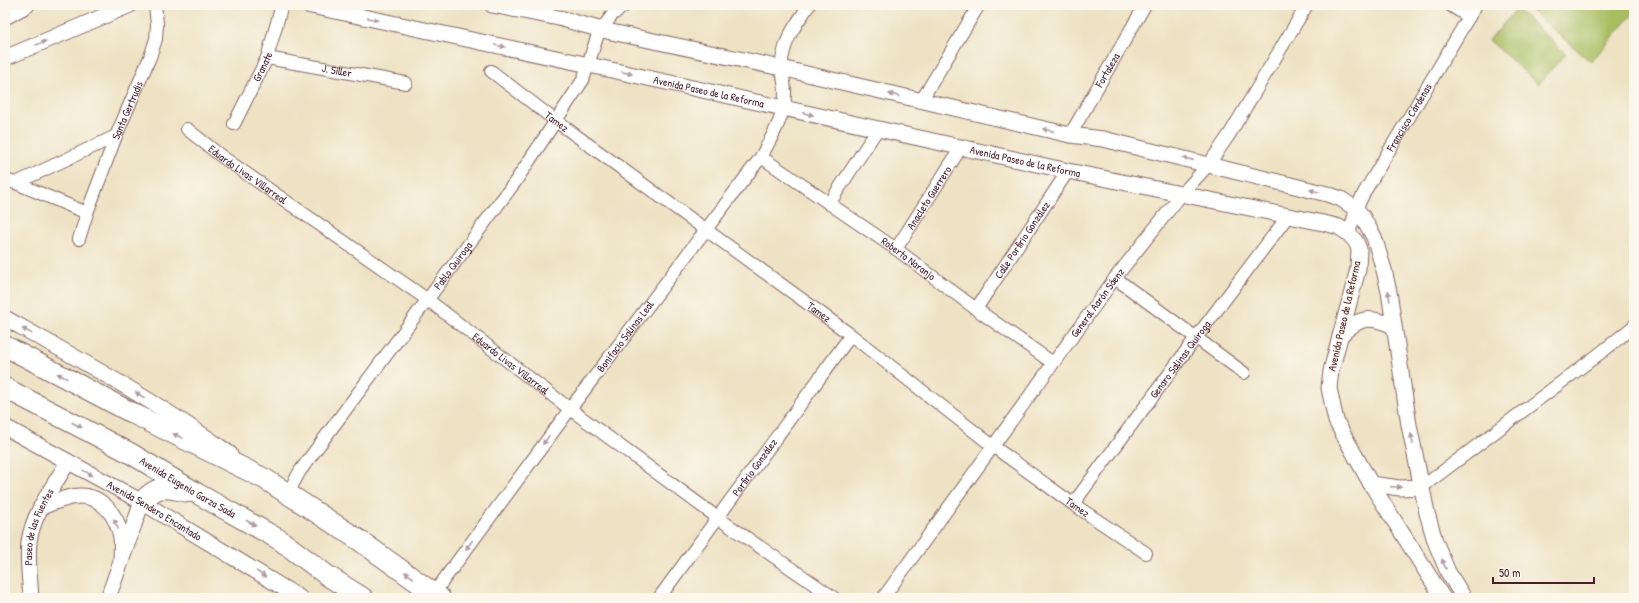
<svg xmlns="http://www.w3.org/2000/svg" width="1639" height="603" font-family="'Patrick Hand',sans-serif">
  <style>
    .pitch { fill: #a7bd61; stroke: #786e46 }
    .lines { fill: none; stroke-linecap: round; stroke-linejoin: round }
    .minor-casing { stroke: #836360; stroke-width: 14 }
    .tertiary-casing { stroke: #836360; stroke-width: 17 }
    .trunk-casing { stroke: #836360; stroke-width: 22 }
    .minor { stroke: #fff; stroke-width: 12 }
    .tertiary { stroke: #fff; stroke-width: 15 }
    .trunk { stroke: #fff; stroke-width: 20 }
    .oneway { fill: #ae9aa0 }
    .labels { text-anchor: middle; stroke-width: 3; stroke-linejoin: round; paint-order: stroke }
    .street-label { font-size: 11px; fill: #4a1f2b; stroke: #fbf7ec }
  </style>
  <rect width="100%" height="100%" fill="#fbf7ec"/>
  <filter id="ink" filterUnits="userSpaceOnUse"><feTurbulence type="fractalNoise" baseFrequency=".025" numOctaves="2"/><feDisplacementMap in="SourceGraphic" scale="8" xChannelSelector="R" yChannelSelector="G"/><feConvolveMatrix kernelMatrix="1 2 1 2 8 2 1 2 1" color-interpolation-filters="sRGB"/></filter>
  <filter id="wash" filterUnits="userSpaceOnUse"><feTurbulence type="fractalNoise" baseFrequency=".012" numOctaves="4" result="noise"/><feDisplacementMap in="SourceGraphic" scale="16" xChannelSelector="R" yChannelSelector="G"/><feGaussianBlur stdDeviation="0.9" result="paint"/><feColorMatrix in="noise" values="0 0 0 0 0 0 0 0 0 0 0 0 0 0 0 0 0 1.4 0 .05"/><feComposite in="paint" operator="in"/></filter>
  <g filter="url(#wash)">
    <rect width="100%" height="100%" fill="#ede2c3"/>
    <path class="pitch" d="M1525,5H1634V13L1591,62Z
      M1517,9L1566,54L1538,84L1489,40Z"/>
  </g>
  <g filter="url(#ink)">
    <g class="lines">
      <g class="minor-casing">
        <g id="minor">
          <path d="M1450,5L1469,17"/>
          <path id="s1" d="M267,58L406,83"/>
          <path id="s2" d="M491,71L556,121L851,335L994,447L1073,504L1146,553"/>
          <path d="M921,101L979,5"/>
          <path id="s3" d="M234,124L267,58L282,5"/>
          <path id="s4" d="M187,129L221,156L428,300L570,409L718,518L834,598"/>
          <path id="s5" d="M1070,135L1145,5"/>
          <path id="s6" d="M761,157L896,249L976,309L1053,363"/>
          <path id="s7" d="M5,180L16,183L87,213L116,136L150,57L156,39L157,24L155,5"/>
          <path d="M16,183L116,136"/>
          <path d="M829,204L877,130"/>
          <path id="s8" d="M1349,234L1356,209L1365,191L1476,5"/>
          <path d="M79,239L87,213"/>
          <path id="s9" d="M896,249L962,146"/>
          <path d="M1115,278L1244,373"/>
          <path id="s10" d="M976,309L1068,171"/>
          <path d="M1422,487L1603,351L1634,326"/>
          <path id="s11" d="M288,493L300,471L515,182L583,80L598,34L613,14L626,5"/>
          <path id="s12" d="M1073,504L1195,339L1288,216"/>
          <path id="s13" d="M434,593L570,409L761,157C772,136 786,115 785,91C784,75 779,67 784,51C788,34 800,19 809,5"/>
          <path id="s14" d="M659,598L851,335"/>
          <path id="s15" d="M883,598L1115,278L1182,194L1209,164L1229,135L1307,5"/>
        </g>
      </g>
      <g class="tertiary-casing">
        <g id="tertiary">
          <path id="s16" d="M307,5L589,65L1068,171L1328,224L1339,227L1349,234L1356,242L1359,249L1358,269L1331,371L1329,388L1336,421L1342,432L1371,484L1443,598"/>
          <path d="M492,5L559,18L602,30L781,68L1070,135L1103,139L1327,194L1341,199L1356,209L1362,216L1374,237L1384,270L1389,292L1409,425L1427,513L1435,541L1448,572L1464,598"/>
          <path d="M5,17L27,5"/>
          <path d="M5,58L130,5"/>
          <path d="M5,318C82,361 159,403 230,454"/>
          <path d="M1340,336C1359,317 1369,315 1393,326"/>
          <path id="s17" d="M5,427L142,502L300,598"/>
          <path d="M1371,484L1400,488L1422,487"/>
          <path d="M41,507C53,503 67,496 80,496C103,496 117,516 121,537C122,545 121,554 121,562"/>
          <path id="s18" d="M31,598C30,580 27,560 29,542C33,513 53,487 68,462"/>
          <path d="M108,598L142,502"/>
        </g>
      </g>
      <g class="trunk-casing">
        <g id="trunk">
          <path d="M5,346L134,414L265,479L359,540L440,598"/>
          <path id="s19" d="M5,388L130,453L198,494L280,540L328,576L363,598"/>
          <path d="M142,502C157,484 166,487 188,492"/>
        </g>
      </g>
      <use href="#minor" class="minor"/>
      <use href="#tertiary" class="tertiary"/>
      <use href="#trunk" class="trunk"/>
    </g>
    <defs><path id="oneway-solid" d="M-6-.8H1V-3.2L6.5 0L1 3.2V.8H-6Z"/></defs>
    <g class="oneway">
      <use href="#oneway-solid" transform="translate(373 19) rotate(12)"/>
      <use href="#oneway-solid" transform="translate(41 43) rotate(-22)"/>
      <use href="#oneway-solid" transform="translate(500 46) rotate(12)"/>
      <use href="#oneway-solid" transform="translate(627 73) rotate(13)"/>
      <use href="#oneway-solid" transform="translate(894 95) rotate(-167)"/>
      <use href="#oneway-solid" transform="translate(808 114) rotate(13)"/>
      <use href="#oneway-solid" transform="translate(1048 130) rotate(-167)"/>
      <use href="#oneway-solid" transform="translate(1188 159) rotate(-167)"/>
      <use href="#oneway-solid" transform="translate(1315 191) rotate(-166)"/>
      <use href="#oneway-solid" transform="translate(1389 296) rotate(-99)"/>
      <use href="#oneway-solid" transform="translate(27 331) rotate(-151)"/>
      <use href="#oneway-solid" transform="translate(62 376) rotate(-152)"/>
      <use href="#oneway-solid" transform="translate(140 395) rotate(-148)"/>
      <use href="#oneway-solid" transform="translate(77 425) rotate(27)"/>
      <use href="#oneway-solid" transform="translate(178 436) rotate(-154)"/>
      <use href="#oneway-solid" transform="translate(1412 439) rotate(-101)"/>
      <use href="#oneway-solid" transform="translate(546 440) rotate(126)"/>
      <use href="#oneway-solid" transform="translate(88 473) rotate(29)"/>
      <use href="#oneway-solid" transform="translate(1396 487) rotate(3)"/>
      <use href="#oneway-solid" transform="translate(251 523) rotate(29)"/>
      <use href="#oneway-solid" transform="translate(116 524) rotate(-113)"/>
      <use href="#oneway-solid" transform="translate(469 545) rotate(126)"/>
      <use href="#oneway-solid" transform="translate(1444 564) rotate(-113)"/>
      <use href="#oneway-solid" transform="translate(261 574) rotate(32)"/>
      <use href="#oneway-solid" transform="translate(409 575) rotate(-145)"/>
    </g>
  </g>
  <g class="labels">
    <g class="street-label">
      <text dy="4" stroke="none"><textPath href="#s3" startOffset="64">Granate</textPath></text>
      <text dy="4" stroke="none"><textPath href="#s5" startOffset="75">Fortaleza</textPath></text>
      <text dy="4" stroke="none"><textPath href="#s1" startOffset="71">J. Siller</textPath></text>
      <text dy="4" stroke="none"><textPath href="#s16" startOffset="411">Avenida Paseo de la Reforma</textPath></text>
      <text dy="4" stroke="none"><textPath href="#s7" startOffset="199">Santa Gertrudis</textPath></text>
      <text dy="4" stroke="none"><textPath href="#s8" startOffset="132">Francisco Cárdenas</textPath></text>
      <text dy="4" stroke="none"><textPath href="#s2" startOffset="83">Tamez</textPath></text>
      <text dy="4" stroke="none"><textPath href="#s16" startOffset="735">Avenida Paseo de la Reforma</textPath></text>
      <text dy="4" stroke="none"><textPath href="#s4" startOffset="76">Eduardo Livas Villarreal</textPath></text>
      <text dy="4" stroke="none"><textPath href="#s9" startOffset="61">Anacleto Guerrero</textPath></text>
      <text dy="4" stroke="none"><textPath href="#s10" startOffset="83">Calle Porfirio González</textPath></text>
      <text dy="4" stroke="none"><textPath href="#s6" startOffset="179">Roberto Naranjo</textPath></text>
      <text dy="4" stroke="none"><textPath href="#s11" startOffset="281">Pablo Quiroga</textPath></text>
      <text dy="4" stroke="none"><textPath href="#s15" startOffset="365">General Aarón Sáenz</textPath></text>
      <text dy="4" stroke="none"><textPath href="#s2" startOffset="407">Tamez</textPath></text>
      <text transform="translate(1344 316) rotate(-77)" y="4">Avenida Paseo de la Reforma</text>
      <text dy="4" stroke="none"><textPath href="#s13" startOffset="320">Bonifacio Salinas Leal</textPath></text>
      <text dy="4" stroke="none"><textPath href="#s12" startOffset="180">Genaro Salinas Quiroga</textPath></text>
      <text dy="4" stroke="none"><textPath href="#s4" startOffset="400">Eduardo Livas Villarreal</textPath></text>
      <text dy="4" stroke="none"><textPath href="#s14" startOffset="162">Porfirio González</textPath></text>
      <text dy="4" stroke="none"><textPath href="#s19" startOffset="208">Avenida Eugenio Garza Sada</textPath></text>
      <text dy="4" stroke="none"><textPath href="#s2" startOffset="731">Tamez</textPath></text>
      <text dy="4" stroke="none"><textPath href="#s17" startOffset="171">Avenida Sendero Encantado</textPath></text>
      <text dy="4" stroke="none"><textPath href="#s18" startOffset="73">Paseo de las Fuentes</textPath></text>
    </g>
  </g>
  <rect width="1639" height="603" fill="none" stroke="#fbf7ec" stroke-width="20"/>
  <path d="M1493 577v6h101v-6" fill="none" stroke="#4a1f2b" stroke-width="2"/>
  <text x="1499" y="577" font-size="12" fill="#4a1f2b" stroke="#fbf7ec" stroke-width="3" paint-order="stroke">50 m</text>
</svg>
